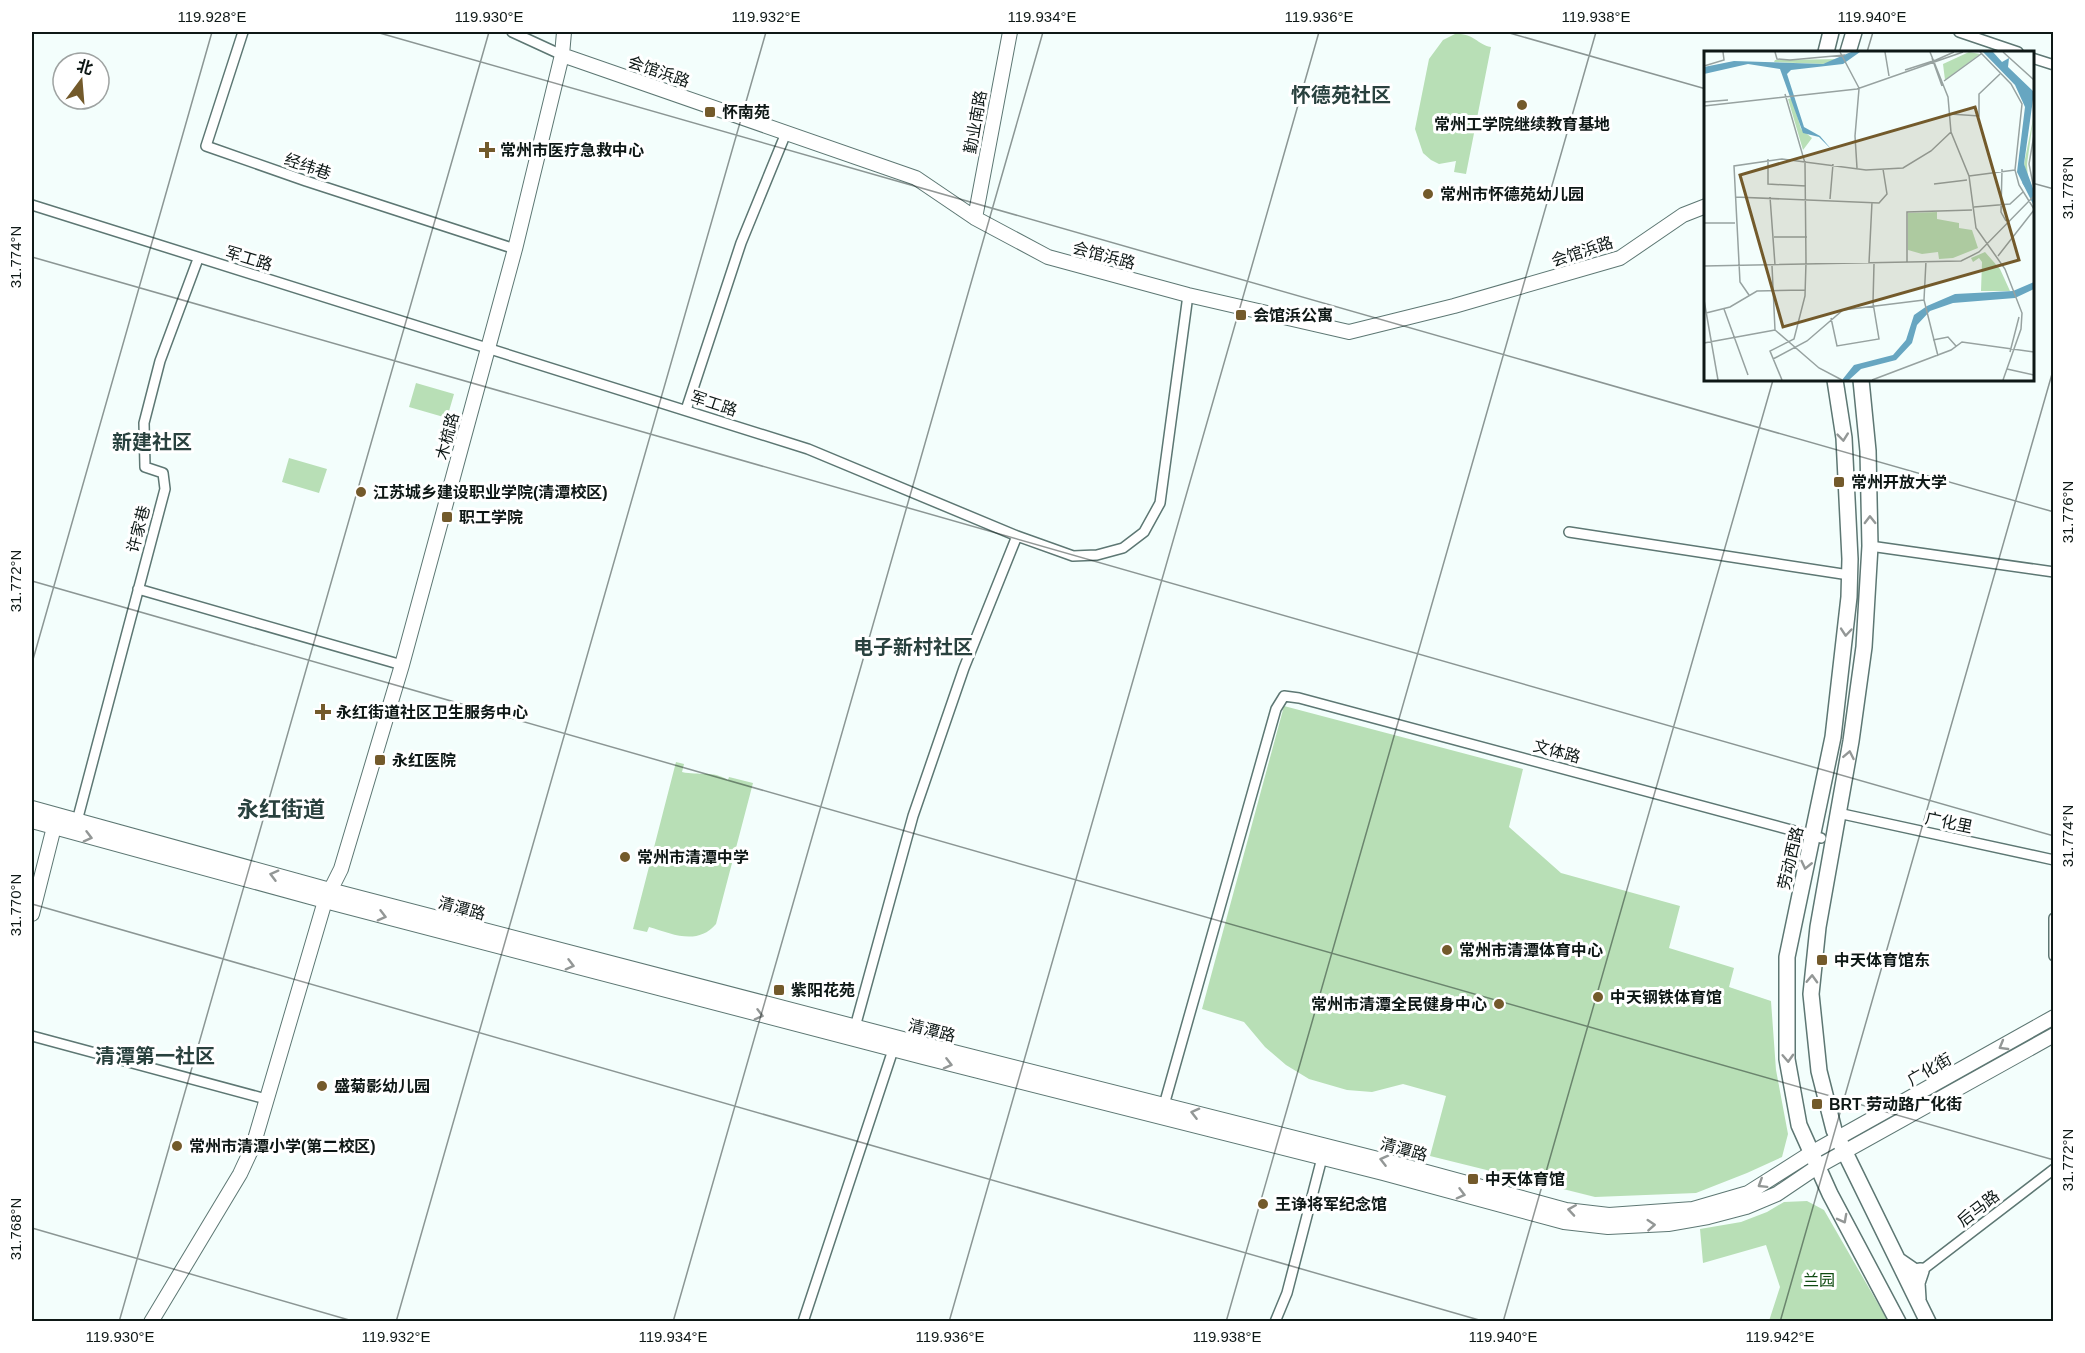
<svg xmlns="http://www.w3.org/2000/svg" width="2085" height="1353" font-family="Helvetica,'Noto Sans SC',sans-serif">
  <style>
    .green { fill: #b8dfb6 }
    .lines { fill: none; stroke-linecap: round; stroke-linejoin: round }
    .street-casing { stroke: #5d7773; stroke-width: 12 }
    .secondary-casing { stroke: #5d7773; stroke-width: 16 }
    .primary-casing { stroke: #5d7773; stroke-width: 18 }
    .street { stroke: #fff; stroke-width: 9 }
    .secondary { stroke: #fff; stroke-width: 14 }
    .primary { stroke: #fff; stroke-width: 15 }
    .oneway { stroke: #939796 }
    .ticks { fill: none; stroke: #0e1816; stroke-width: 1.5; stroke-opacity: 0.45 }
    .poi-dot { fill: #735a2b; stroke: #fff; stroke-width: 2 }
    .labels { text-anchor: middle; stroke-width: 6; stroke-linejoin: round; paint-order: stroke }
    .street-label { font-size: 16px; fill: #0e1816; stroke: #fff }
    .poi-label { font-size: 16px; font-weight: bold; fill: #0e1816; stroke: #fff; text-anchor: start }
    .park-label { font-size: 16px; fill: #0f4b11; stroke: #fff }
    .quarter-label { font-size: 20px; font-weight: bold; fill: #29413e; stroke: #fff }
    .district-label { font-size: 22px; font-weight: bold; fill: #29413e; stroke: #fff }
    .inset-river { fill: none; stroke: #67a6c1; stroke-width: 3 }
    .inset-road { fill: none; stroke: #97a2a0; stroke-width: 1.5 }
    .view { fill: #735a2b; fill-opacity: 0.15; stroke: #735a2b; stroke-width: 3 }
    .inset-edge { fill: none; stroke: #0e1816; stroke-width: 3 }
    .neatline { fill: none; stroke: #0e1816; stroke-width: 2 }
    .ticks-label { font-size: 15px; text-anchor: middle; fill: #0e1816 }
  </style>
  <rect width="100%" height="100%" fill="#f3fefc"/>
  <path class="green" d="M1455,34C1475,33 1476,44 1491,47L1466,174L1454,172L1456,161L1439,164L1431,160L1423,153L1415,129L1429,59L1443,40Z
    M416,383L454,394L447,418L409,407Z
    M289,458L327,469L319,493L282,482Z
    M1284,706L1523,769L1509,827L1561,873L1680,906L1669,948L1734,968L1729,987L1771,1001L1776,1070L1788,1134L1782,1157L1747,1173L1696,1193L1595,1197L1430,1156L1446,1096L1403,1084L1372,1092L1347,1090L1309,1079L1286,1065L1265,1047L1244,1022L1202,1009Z
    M676,762L684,764L682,772C699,776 712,770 728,780L729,777L753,783L716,924C697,946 673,934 649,927L647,932L633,929Z
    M1807,1201L1824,1210L1888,1321H1769L1780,1287L1766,1245L1703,1263L1700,1229L1741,1222L1767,1212L1784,1202Z"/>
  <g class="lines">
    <g class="street-casing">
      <path id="street" d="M243,32L206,146L306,181L515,249
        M512,32L562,55
        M1959,32L2018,52
        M2032,58L2054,65
        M32,205L808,449L1017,536L1073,556L1097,555L1123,548L1144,532L1160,503L1188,295
        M686,410L741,243L786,133
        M1569,532L1849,575
        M1870,546L2054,572
        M138,589L402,665
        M1838,813L2054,860
        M77,821L165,489L163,473L145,467L144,423L160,361L198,259
        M2054,918V956
        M855,1027L913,816L964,668L1017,536
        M32,1036L266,1099
        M1164,1105L1276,709L1284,696L1299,698L1821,838
        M1921,1271L2054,1169
        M803,1322L893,1050
        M1275,1322L1287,1293L1323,1154"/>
    </g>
    <g class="secondary-casing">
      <path id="secondary" d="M562,55L916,178L975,218L1048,257L1188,295L1349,332L1454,306L1620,258L1683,215L1706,206
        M975,218L1010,32
        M32,808L330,890L926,1045L1386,1161L1566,1210L1609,1215L1693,1209L1748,1193L1811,1153L2054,1017
        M32,821L325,901L923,1057L1383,1173L1564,1222L1608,1227L1668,1224L1708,1217L1746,1207L1777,1194L1817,1167L2054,1035
        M32,914L54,827
        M151,1322L240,1174L253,1146L325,901L341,869L402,665L515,249L562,55L564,32"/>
    </g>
    <g class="primary-casing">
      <path id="primary" d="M1826,52L1831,32
        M1848,52L1854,32
        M1835,380L1844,438L1850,559L1849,597L1833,737L1787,957V1059L1799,1125L1830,1194L1898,1322
        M1861,380L1868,451L1870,546L1864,647L1851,741L1818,927L1811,994L1819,1071L1834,1130L1928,1322
        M1899,1261L1915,1272L1921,1271L1917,1283L1918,1299"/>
    </g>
    <use href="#street" class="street"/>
    <use href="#secondary" class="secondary"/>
    <use href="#primary" class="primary"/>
  </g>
  <defs><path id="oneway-chevron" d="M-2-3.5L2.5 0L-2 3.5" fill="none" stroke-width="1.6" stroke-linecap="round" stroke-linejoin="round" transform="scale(1.5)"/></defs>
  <g class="oneway">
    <use href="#oneway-chevron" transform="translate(1843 437) rotate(84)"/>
    <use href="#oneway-chevron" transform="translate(1870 520) rotate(-91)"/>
    <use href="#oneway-chevron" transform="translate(1846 632) rotate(95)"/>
    <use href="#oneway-chevron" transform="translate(1849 755) rotate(-79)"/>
    <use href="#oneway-chevron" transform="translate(88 837) rotate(15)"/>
    <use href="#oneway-chevron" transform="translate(1806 865) rotate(103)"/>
    <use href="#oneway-chevron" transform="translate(274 875) rotate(-165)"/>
    <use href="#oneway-chevron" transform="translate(382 916) rotate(15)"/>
    <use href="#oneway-chevron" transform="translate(570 965) rotate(15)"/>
    <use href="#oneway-chevron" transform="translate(1812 979) rotate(-88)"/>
    <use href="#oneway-chevron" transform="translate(759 1015) rotate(15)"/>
    <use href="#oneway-chevron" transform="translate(2003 1046) rotate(150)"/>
    <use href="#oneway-chevron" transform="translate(1788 1058) rotate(87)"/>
    <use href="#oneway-chevron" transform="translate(948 1064) rotate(14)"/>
    <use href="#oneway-chevron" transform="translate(1195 1113) rotate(-166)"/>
    <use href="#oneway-chevron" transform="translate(1384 1160) rotate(-166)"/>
    <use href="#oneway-chevron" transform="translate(1762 1184) rotate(148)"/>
    <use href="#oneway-chevron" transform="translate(1461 1194) rotate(15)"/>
    <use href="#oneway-chevron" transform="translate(1572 1210) rotate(-171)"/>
    <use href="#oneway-chevron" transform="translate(1843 1219) rotate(62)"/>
    <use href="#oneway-chevron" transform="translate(1651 1225) rotate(-4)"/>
  </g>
  <path class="ticks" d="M376,32L2054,512M1506,32L1706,89M1867,52L1873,32M2032,183L2054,189M32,257L2054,836M32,581L2054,1160M32,663L212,32M32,904L1486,1322M32,1228L356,1322M119,1322L489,32M396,1322L766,32M673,1322L1043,32M949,1322L1319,32M1226,1322L1596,32M1503,1322L1773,380M1780,1322L2054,367"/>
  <g class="poi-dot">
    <circle cx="1522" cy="105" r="6"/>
    <rect x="704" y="106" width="12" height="12" rx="3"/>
    <path d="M484 141h6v6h6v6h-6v6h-6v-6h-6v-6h6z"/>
    <circle cx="1428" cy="194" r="6"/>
    <rect x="1235" y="309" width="12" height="12" rx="3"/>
    <rect x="1833" y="476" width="12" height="12" rx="3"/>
    <circle cx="361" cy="492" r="6"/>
    <rect x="441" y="511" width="12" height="12" rx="3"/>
    <path d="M320 703h6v6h6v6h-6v6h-6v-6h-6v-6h6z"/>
    <rect x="374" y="754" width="12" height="12" rx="3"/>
    <circle cx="625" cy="857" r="6"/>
    <circle cx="1447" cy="950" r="6"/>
    <rect x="1816" y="954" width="12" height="12" rx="3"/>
    <rect x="773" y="984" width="12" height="12" rx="3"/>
    <circle cx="1598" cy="997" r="6"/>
    <circle cx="1499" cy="1004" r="6"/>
    <circle cx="322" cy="1086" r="6"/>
    <rect x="1811" y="1098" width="12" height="12" rx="3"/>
    <circle cx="177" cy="1146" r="6"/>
    <rect x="1467" y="1173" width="12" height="12" rx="3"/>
    <circle cx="1263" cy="1204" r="6"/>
  </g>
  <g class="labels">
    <g class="street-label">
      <text transform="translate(659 71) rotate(19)" y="6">会馆浜路</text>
      <text transform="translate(975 122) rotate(-80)" y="6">勤业南路</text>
      <text transform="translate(308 166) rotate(19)" y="6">经纬巷</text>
      <text transform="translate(1582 251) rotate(-18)" y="6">会馆浜路</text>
      <text transform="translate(1104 255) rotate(15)" y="6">会馆浜路</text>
      <text transform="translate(249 258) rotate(17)" y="6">军工路</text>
      <text transform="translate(714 403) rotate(18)" y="6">军工路</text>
      <text transform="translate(447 436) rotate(-75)" y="6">木梳路</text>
      <text transform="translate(138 529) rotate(-75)" y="6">许家巷</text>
      <text transform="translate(1557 751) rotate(15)" y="6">文体路</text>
      <text transform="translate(1949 822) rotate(12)" y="6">广化里</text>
      <text transform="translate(1790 858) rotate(-77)" y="6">劳动西路</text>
      <text transform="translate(462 908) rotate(15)" y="6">清潭路</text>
      <text transform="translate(932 1030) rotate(14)" y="6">清潭路</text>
      <text transform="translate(1929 1069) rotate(-30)" y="6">广化街</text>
      <text transform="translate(1404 1149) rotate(15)" y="6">清潭路</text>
      <text transform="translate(1978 1208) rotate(-38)" y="6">后马路</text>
    </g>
    <g class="poi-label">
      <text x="722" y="118">怀南苑</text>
      <text x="1522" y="130" text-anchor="middle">常州工学院继续教育基地</text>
      <text x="500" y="156">常州市医疗急救中心</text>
      <text x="1440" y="200">常州市怀德苑幼儿园</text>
      <text x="1253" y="321">会馆浜公寓</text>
      <text x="1851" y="488">常州开放大学</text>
      <text x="373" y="498">江苏城乡建设职业学院(清潭校区)</text>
      <text x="459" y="523">职工学院</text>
      <text x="336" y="718">永红街道社区卫生服务中心</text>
      <text x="392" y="766">永红医院</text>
      <text x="637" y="863">常州市清潭中学</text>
      <text x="1459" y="956">常州市清潭体育中心</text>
      <text x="1834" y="966">中天体育馆东</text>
      <text x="791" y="996">紫阳花苑</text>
      <text x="1610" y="1003">中天钢铁体育馆</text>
      <text x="1487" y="1010" text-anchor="end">常州市清潭全民健身中心</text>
      <text x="334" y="1092">盛菊影幼儿园</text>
      <text x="1829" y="1110">BRT 劳动路广化街</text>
      <text x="189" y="1152">常州市清潭小学(第二校区)</text>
      <text x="1485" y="1185">中天体育馆</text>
      <text x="1275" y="1210">王诤将军纪念馆</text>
    </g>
    <g class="park-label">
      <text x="1819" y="1286">兰园</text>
    </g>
    <g class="quarter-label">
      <text x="1341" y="102">怀德苑社区</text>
      <text x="152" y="449">新建社区</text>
      <text x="913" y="654">电子新村社区</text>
      <text x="155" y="1063">清潭第一社区</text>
    </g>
    <g class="district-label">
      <text x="281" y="817">永红街道</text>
    </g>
  </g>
  <g transform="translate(1704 51)">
    <rect width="330" height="330" fill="#f3fefc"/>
    <path d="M265,1L276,3L241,29L239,13ZM137,8L119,13L70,11L71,9ZM88,47L97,78L108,87L99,99L84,48ZM330,63L323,113L324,129L320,113ZM233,161V168L255,172V177L268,179L274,197L249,207L235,208L234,201L218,203L204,199V162ZM281,201L296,218L306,240H277L278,211L275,207L269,211L267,207Z" fill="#b8dfb6"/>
    <path d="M147,1H156L139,13L87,19L83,23L100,76L116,85L128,99L115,86L99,82L76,18L44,13L0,23V16L30,10L119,13ZM279,1H289L298,11L305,7L304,16L330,41L320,113L330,140V155L313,121L321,56L311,34ZM330,231V238L311,247L249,252L226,260L213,274L208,292L192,309L157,318L145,329H138L150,314L189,304L202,289L210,264L223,255L251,243L309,240Z" fill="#67a6c1"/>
    <path class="inset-river" d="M284,1L317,34L326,54L317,109L320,132L328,144"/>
    <path class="inset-road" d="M71,1L73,8L86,9L141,4M136,1L155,37M181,1L185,25M226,1L244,46L247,81L265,125L272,177L301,218L318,262L317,278L299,329M276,1L307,33L318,53L311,119L315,134L330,158M299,1L330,29M228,7L238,35M232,9L250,1M0,15L20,9L19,1M201,19L232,9M240,30L277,3M0,51L24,49M0,55L153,38L259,1M246,63L275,65V43L296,23M330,84L325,113L330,138M64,108V133L102,135M153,117L151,85L155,38M298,118L297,161L302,170M265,125L311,119M230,133L263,129M31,146L175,152L183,143L179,118M66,146L71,214M126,148L129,113M270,156L306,153L319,141M0,172H31M70,186H103M294,205L330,159M222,210L220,249L234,305M203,211V161L268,159M165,212L168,151M0,215L257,210L275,201L330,145M68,215L71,279L115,317L138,329M45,244L36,231L30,115L78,108L162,119L199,117L227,100L247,81M0,249L14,329M20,258L44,324M2,262L26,256L53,240L101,239M127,267L133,295L175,288L169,252L170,213M229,289L244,286L252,295M0,292L71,279M306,301L315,266M69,308L103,290L139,259L220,249M303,318L330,324M78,329L66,300L90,288L101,245L102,211L101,112L81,43M168,329L247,299L258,291L330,301"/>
    <path class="view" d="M271,56L315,209L79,276L36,124Z"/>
    <rect width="330" height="330" class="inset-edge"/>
  </g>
  <rect width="2085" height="1353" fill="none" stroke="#ffffff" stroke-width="66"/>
  <g transform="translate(81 81) rotate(16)"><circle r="28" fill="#ffffff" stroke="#9fa3a2" stroke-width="1.5"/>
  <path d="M0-4.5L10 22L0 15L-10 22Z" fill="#735a2b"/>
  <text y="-9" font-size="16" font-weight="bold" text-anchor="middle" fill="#0e1816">北</text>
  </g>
  <rect x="33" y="33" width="2019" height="1287" class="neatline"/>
  <g class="ticks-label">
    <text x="212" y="22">119.928°E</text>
    <text x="489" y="22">119.930°E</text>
    <text x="766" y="22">119.932°E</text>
    <text x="1042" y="22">119.934°E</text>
    <text x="1319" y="22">119.936°E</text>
    <text x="1596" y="22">119.938°E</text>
    <text x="1872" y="22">119.940°E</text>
    <text transform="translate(2068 188) rotate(-90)" y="5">31.778°N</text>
    <text transform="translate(16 257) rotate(-90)" y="5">31.774°N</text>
    <text transform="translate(2068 512) rotate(-90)" y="5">31.776°N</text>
    <text transform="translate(16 581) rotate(-90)" y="5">31.772°N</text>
    <text transform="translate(2068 836) rotate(-90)" y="5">31.774°N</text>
    <text transform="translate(16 905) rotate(-90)" y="5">31.770°N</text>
    <text transform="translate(2068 1160) rotate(-90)" y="5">31.772°N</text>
    <text transform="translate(16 1229) rotate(-90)" y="5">31.768°N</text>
    <text x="120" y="1342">119.930°E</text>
    <text x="396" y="1342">119.932°E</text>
    <text x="673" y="1342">119.934°E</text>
    <text x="950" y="1342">119.936°E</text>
    <text x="1227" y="1342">119.938°E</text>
    <text x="1503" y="1342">119.940°E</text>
    <text x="1780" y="1342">119.942°E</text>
  </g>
</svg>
